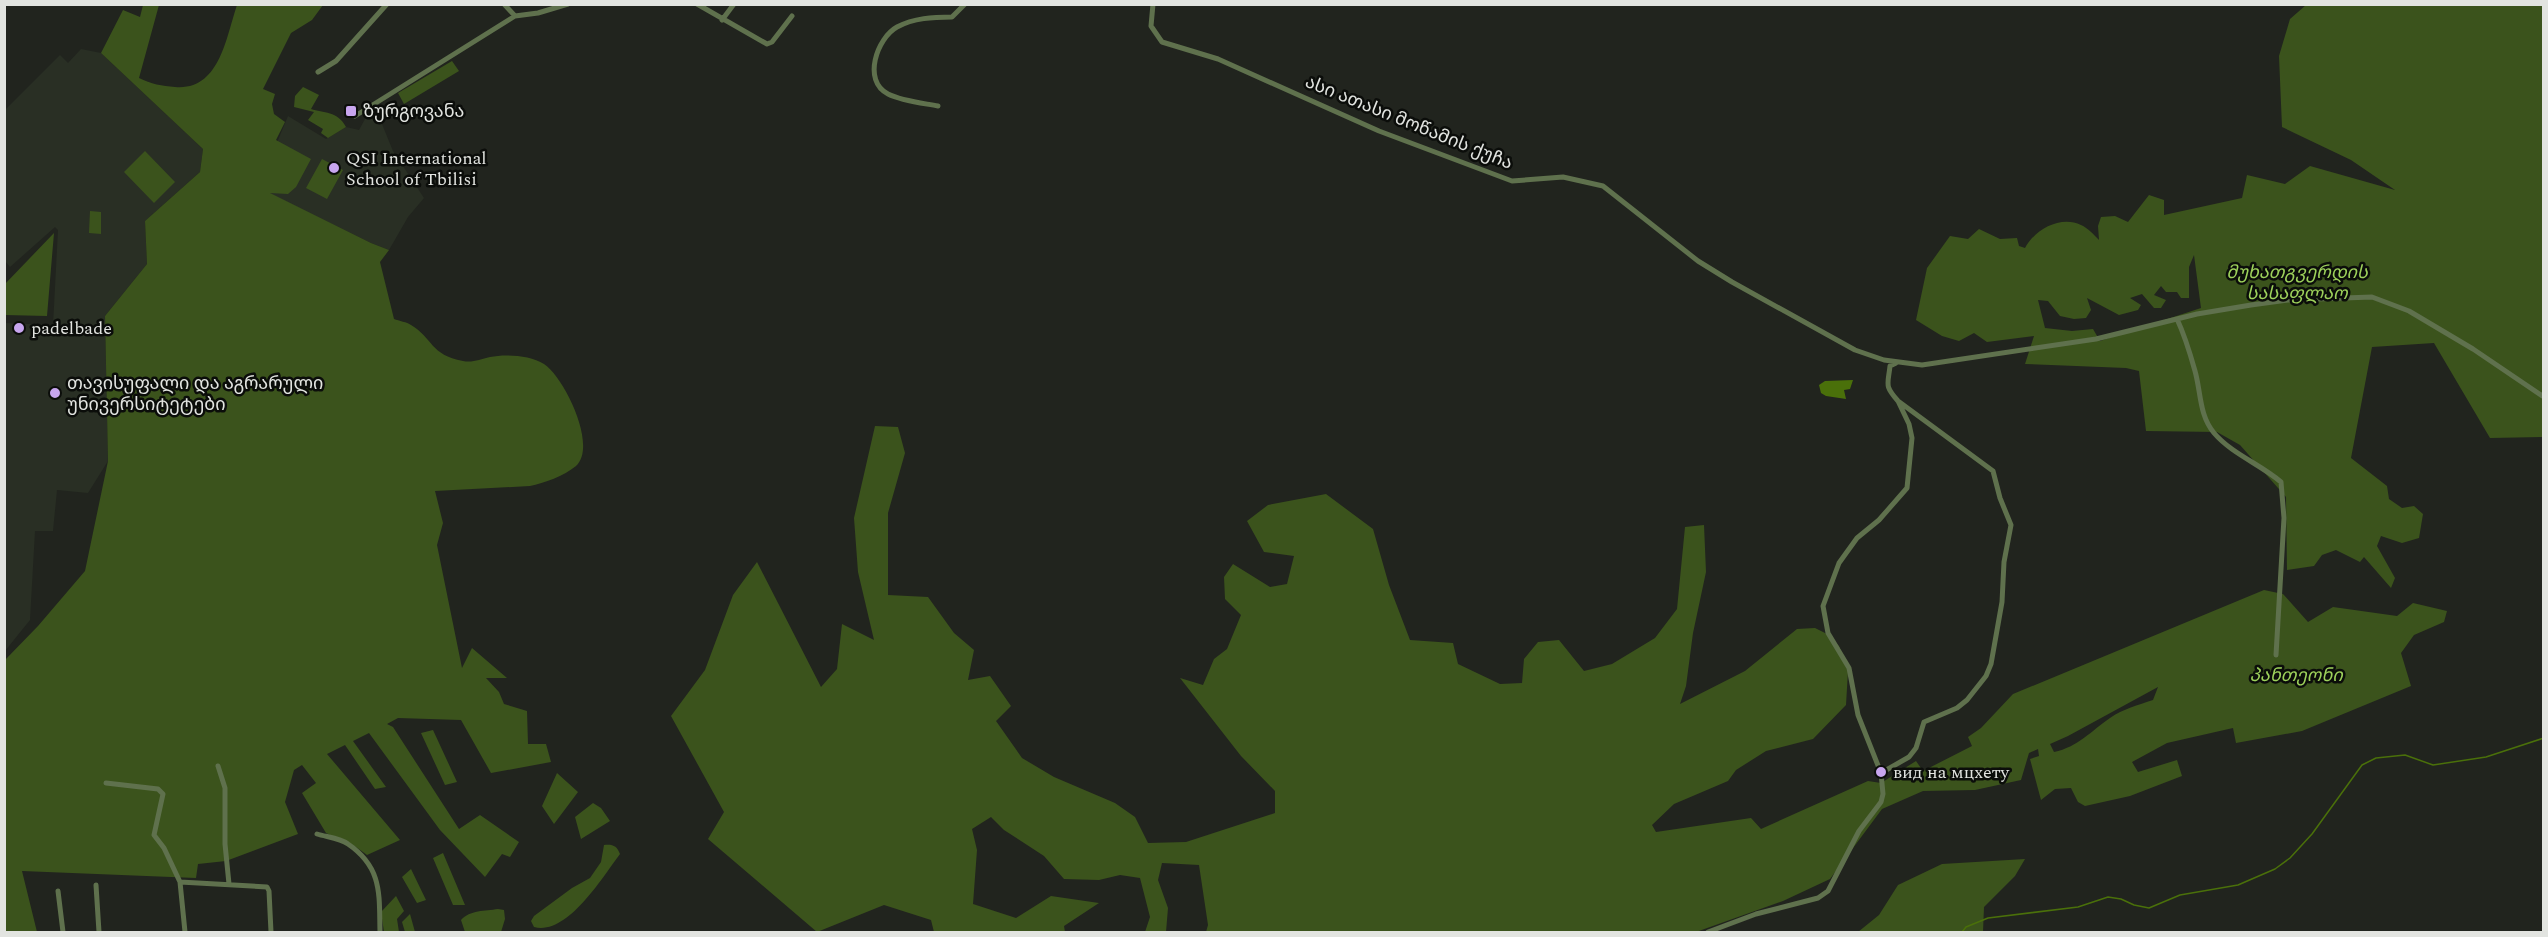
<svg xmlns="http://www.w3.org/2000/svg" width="2548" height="937" font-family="Spectral,'Noto Sans Georgian',serif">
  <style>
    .built { fill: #292f24 }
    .green { fill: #3b531c; fill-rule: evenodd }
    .water { fill: #4a700a }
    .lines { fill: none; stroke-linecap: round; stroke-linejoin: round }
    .stream { stroke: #4a700a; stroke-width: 1.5 }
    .minor { stroke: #5f714d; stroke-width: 5 }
    .poi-dot { fill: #c8a6ef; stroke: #0b0d0a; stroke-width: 2 }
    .labels { text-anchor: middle; stroke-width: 5; stroke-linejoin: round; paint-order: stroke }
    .poi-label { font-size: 18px; fill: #e2e4e0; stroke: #0b0d0a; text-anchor: start }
    .street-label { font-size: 18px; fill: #e2e4e0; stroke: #0b0d0a }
    .park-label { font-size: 18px; font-style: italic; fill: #9dd15b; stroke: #0b0d0a }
  </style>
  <rect width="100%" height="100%" fill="#21241e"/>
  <path class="built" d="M81,49L101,53L203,149L200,172L145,221L147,264L105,316L108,461L88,493L57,490L53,531H35L30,620L5,651V323L53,325L58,230L55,227L10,267L5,261V110L60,55L68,63Z
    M375,107L393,151L424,198L408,217L389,250L371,243L258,188L288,116L326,139L346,127L359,130L370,110Z"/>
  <path class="green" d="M143,5H159L139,78C151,84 162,86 175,87C220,91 226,37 237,5H323L312,20L291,33L263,89L275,94L272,104L274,114L285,122L276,140L311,159L296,187L288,194L270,193L371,243L389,250L380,262L394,319C399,321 407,322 411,325C433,338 430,355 463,361C473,363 480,359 490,357C505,354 530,355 544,364C564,377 598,446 576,466C564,476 544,483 530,486L435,491L443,523L437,545L462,668L472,648L507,678H486L499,692L504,704L527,711L528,744H546L551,762L491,773L461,720L398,718L387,724L393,727L459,829L480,815L519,842L510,857L502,854L485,877L440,830L369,733L353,741L386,787L375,789L345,745L327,754L400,840L367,855L356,847L326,833L302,793L316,783L302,765L294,770L285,802L298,834L226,861L198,864L196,878L22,871L37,932H5V660L38,626L85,571L108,461L105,316L147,264L145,221L200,172L203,149L101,53L123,10L140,17Z
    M2306,5H2543V437L2490,438L2434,343L2372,347L2351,458L2387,486L2389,499L2402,508L2414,506L2423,514L2419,538L2402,543L2381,536L2377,546L2395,578L2391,588L2364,557L2360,562L2336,550L2322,555L2314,566L2287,570L2286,497L2240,445L2217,432L2146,431L2139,371L2126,368L2025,364L2034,336L1987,342L1974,333L1959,341L1942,336L1916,320L1927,268L1950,236L1968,239L1979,229L2000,239L2017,238L2019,246L2025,248C2035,229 2061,215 2081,225C2088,228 2094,235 2099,240L2098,226L2101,217L2115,216L2128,222L2149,195L2164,200V215L2242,198L2247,175L2285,184L2310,166L2395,190L2351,160L2282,127L2279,56L2290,19ZM2194,255L2201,308L2100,341L2093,329L2072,331L2045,328L2038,300L2048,301L2060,316L2074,319L2086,318L2091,310L2087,298L2119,315L2138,310L2141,305L2130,298L2142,294L2154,308H2161L2166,300L2154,295L2161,286L2166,292H2177L2181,298H2189V267Z
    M452,61L459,71L404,104L398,93Z
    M303,87L319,95L311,109C323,113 338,111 346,127L328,138L321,133L323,129L308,120L314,112L294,107L295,96Z
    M145,151L175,182L154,203L124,172Z
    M322,159L343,170L327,199L306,188Z
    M90,211L101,212V234L89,233Z
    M54,233L47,316L5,315V284Z
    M875,426L898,427L905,453L888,513V595L928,597L954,633L974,650L968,680L990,676L1011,706L996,721L1022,758L1054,777L1115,803L1135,817L1148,843L1186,842L1275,813V791L1241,756L1180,678L1203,685L1214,659L1227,649L1241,615L1225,599L1224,577L1233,564L1270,587L1287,584L1294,556L1264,552L1247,521L1268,505L1326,494L1373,529L1389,585L1410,640L1453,643L1458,664L1500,684L1522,683L1524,659L1538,642L1559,640L1584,671L1612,664L1655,638L1677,609L1685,527L1704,525L1706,572L1693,633L1686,686L1680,704L1745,671L1797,629L1815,628L1825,633L1839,646L1848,671L1846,705L1813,739L1766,751L1736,770L1728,781L1674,804L1652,825L1656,832L1751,818L1761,829L1868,781L1881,783L1916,761L1923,771L1972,746L1968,737L1981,728L2013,694L2264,590L2283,594L2308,622L2333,607L2397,616L2413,603L2447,611L2444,622L2414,635L2401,653L2411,686L2302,731L2236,743L2233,728L2167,743L2132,762L2138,772L2177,760L2182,776L2130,796L2085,806L2078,802L2071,788L2055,789L2041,800L2030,759L2039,756L2038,749L2029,753L2021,780L1975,790L1923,791L1882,809L1830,879L1783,901L1696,932H1206L1208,925L1199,865L1162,863L1158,880L1168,908L1166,932H1145L1150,917L1140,878L1120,875L1099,880L1064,879L1044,856L1004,830L991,817L972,829L977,850L973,904L1016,918L1051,896L1099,903L1064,926L1065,932H934L931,920L884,905L817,932L708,839L724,812L671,716L705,670L733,595L757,562L821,687L837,669L842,624L874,640L858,572L854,518ZM2158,687L2153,700C2138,705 2123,709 2110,718C2091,731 2078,747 2054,752L2050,744L2068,736Z
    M433,730L457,782L445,785L421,733Z
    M557,773L578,792L554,824L542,806Z
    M593,803L601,808L610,821L581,839L575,817Z
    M604,845C613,844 617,846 620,854C602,878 567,936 534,927L531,921L534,916L572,888L590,878L601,862Z
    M443,853L465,905H453L433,858Z
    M2025,859L2015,876L1984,907L1983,932H1858L1879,915L1898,885L1942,864Z
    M411,869L426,900L417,903L402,877Z
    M396,896L404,911L397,919L399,932H384L381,912Z
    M498,909L504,910L505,919L501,932H465L461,920C470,910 485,911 498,909Z
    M410,914L415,932H405L402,922Z"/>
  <path class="water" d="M1853,380L1850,389L1844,390L1846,399L1826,396L1821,393L1819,385L1825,381Z"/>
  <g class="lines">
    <path class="stream" d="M1962,932L1966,927L1988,918L2078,907L2108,897L2121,899L2134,905L2149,908L2180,895L2238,885L2275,869L2290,858L2312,834L2362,765L2376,758L2405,755L2433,765L2486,757L2544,738"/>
    <path class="minor" d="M504,4L515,16
      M697,4L767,44L772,42L792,16
      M1153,4L1151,26L1162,42L1218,59L1379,131L1512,181L1563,177L1603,186L1698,261L1732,282L1855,350L1884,360L1922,365L2096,339L2197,314L2251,305L2288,300L2372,297L2409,311L2473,349L2544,397
      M722,20L734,4
      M318,72L336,61L387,4
      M938,106C922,103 902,101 888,94C862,81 877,38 897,27C914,18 933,17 952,17L965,4
      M355,116L515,16L538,13L568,4
      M2177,319C2185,336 2190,353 2195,371C2201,392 2199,415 2214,433C2232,454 2260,464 2281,482L2284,518L2276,655
      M218,766L225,788V844L229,884
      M1881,773L1909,757L1916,748L1924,722L1957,708L1967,700L1986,676L1991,664L2002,602L2004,562L2011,525L2000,498L1993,471L1898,401C1884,385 1888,385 1890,366L1896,363
      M106,783L158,789L163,794L154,835L164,848L180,882L185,932
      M317,834C326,837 340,838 348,844C383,868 379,895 380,932
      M180,882L267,887L269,891L271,932
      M96,885L99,932
      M58,891L63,932
      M1708,932L1756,914L1818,898L1828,891L1859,831L1881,802L1883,794L1881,773L1858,715L1849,668L1828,633L1823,606L1839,563L1857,538L1879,520L1907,488L1912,438L1909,424L1898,401"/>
  </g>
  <g class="poi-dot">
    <rect x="345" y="105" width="12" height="12" rx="3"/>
    <circle cx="334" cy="168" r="6"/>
    <circle cx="19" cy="328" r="6"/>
    <circle cx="55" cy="393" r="6"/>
    <circle cx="1881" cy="772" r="6"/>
  </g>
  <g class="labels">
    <g class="poi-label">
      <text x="363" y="117">ზურგოვანა</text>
      <text x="346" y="164">QSI International<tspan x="346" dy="21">School of Tbilisi</tspan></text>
      <text x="31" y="334">padelbade</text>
      <text x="67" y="389">თავისუფალი და აგრარული<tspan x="67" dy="21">უნივერსიტეტები</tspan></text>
      <text x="1893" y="778">вид на мцхету</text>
    </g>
    <g class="street-label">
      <text transform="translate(1409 122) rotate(22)" y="6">ასი ათასი მოწამის ქუჩა</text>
    </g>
    <g class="park-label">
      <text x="2297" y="278">მუხათგვერდის<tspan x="2297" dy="21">სასაფლაო</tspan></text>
      <text x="2296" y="681">პანთეონი</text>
    </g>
  </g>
  <rect width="2548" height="937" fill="none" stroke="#e2e4e0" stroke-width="12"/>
</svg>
